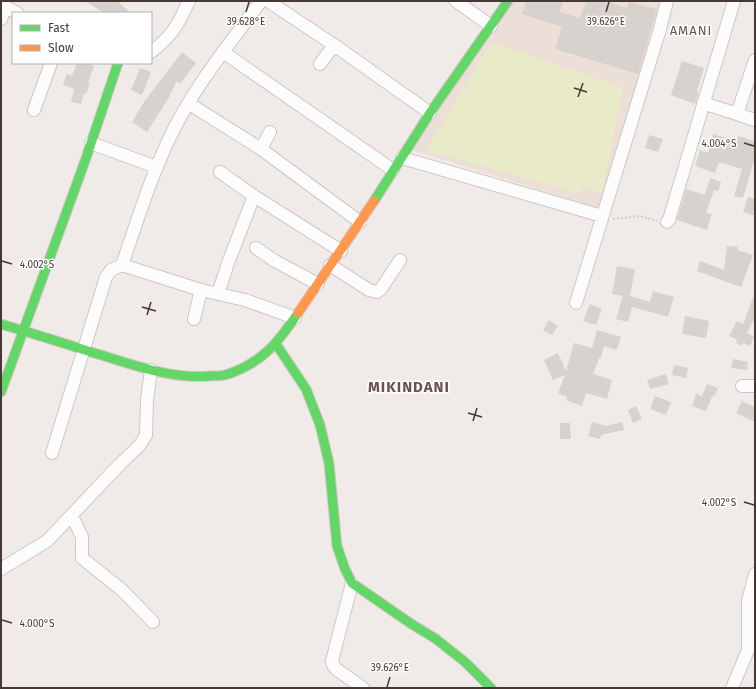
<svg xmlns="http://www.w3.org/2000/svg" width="756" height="689" font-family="'Fira Sans',sans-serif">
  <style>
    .education { fill: #ebdfd7 }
    .green { fill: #e9eac7 }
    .building { fill: #d8d2cf }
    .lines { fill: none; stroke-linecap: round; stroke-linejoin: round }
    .street-casing { stroke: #ccc7c4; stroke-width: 14 }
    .fast-casing { stroke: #d3c8c2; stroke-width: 11 }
    .slow-casing { stroke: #d3c8c2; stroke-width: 11 }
    .path { stroke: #cec9c6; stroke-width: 2; stroke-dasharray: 2 2; stroke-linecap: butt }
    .street { stroke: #fdfcfc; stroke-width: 12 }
    .fast { stroke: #63d668; stroke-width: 9 }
    .slow { stroke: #ff974d; stroke-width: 9 }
    .ticks { fill: none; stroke: #463934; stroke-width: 1.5 }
    .labels { text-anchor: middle; stroke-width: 3; stroke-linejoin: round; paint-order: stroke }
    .quarter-label { font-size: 13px; letter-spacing: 1px; fill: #69534b; stroke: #fff }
    .district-label { font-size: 15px; font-weight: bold; letter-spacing: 1px; fill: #69534b; stroke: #fff }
    .ticks-label { font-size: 10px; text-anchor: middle; fill: #463934; stroke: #fff; stroke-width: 3; stroke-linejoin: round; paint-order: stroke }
  </style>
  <rect width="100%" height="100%" fill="#f0ebe8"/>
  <path class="education" d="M511,1H664L601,209L412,150Z"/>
  <path class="green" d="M491,43L495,45L496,43L623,88L602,194L582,187L580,194L426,150Z"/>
  <path class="building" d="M85,1H117L131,13H104Z
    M526,1H563L560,12L580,18L586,1H606L627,8L629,2L657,9L638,74L555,49L562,27L522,14Z
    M182,52L196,63L180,84L177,81L168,99L147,132L132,122L144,102Z
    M682,61L704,68L697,91L699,92L695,104L671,95Z
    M77,63H85L94,66L88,83H90L86,94L84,93L81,104L71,102L74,89L63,85L67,74L72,76Z
    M140,68L151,72L142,95L131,90Z
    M713,134L737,141L738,136L755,141V157L743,198L734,196L742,169L719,162L715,173L695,166L700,150L708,153Z
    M649,135L663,139L658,152L645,148Z
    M710,178L721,182L718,191L714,190L706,213L712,214L707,230L677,220L686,189L705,195Z
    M748,197L755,199V216L743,212Z
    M727,246L738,247L737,250L753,255L741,287L697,271L700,261L724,270Z
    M617,266L635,269L630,296L650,302L653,291L674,297L668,317L632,307L628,322L616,319L623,296L612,294Z
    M754,295L755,318L747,333L754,337L750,346L743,343L742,346L736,343L737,340L729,336L737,321L743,324Z
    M590,304L602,309L596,325L583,321Z
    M685,316L709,321L706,338L682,334Z
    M549,320L558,326L552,335L543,330Z
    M597,330L621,337L617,350L604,346L601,358H599L593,374L612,380L607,399L586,393L582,406L566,400L567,397L558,393L565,375L553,380L544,360L558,353L566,371L574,343L592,348Z
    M733,359L748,362L747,370L731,368Z
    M674,365L688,368L686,378L672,375Z
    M666,374L669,384L650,389L647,380Z
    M707,384L718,388L714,397L712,396L706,411L692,406L696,394L702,396Z
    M655,396L671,402L666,415L650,409Z
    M742,401L755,407V422L736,413Z
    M636,406L642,419L633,423L628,410Z
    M592,422L606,426L622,422L624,430L601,435L600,439L588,436Z
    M560,423H570L571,439H560Z"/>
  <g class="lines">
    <g class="street-casing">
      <path id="street" d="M1,1L6,7L17,13
        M268,1L334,45L430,113
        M456,1L491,26
        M1,19L6,7
        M151,52C162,44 172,34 179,21C183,15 185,8 189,1
        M223,52L393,170
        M320,64L334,45
        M188,103L261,149L360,222
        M703,103L737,114L755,60
        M34,110L51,63
        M737,114L755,120
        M91,143L156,167
        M261,149L270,132
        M402,158L602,216
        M220,172L254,196L341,251
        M667,222L669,220L734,1
        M256,248L275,261L318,284
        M122,265C138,219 152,172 174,129C197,83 231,42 261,1
        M330,265L369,290L377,292L381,289L400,260
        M201,290L245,300L295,318
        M218,294L228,263L254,196
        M576,303L660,29L667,1
        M742,386H755
        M52,453L106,277L111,270L122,265L201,290L194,319
        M72,516L82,537V558L122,590L153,622
        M1,569L47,541L121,463L140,445L146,435L147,400L151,370
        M352,583L332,661L333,665L336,669L363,688
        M732,688L748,650V601L755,574"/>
    </g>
    <g class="fast-casing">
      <path id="fast" d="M374,201L430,113L508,1
        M1,324C31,333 61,342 91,352C129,363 170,380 210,376C215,376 221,376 225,375C261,364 278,343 298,313
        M276,344L306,389L320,425L329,463L337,546L345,569L352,583L410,623L436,639L465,662L491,688
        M1,392L85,161L118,63"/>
    </g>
    <g class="slow-casing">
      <path id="slow" d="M298,313L374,201"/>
    </g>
    <path class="path" d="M613,219L640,216L657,221"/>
    <use href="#street" class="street"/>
    <use href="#fast" class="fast"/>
    <use href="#slow" class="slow"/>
  </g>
  <path class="ticks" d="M246,12L249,2M606,12L609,2M574,88L587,92M578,97L583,83M744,143L754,146M2,261L12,264M142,307L156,311M147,315L151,302M468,413L482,417M473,421L477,408M744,502L754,505M2,620L12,623M387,687L390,677"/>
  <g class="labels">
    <g class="quarter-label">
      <text x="691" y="35">AMANI</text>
    </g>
    <g class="district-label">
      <text x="409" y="392">MIKINDANI</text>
    </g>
  </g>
  <g class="ticks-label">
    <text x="246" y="25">39.628°E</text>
    <text x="606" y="25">39.626°E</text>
    <text x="719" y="147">4.004°S</text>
    <text x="37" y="268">4.002°S</text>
    <text x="719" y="506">4.002°S</text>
    <text x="37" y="627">4.000°S</text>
    <text x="390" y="671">39.626°E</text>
  </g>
  <rect width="756" height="689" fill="none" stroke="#463934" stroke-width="4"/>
  <rect x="12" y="12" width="140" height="52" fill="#ffffff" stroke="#b5b0ae"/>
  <rect x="20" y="25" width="20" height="6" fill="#63d668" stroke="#b5b0ae"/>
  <text x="48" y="32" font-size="12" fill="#463934">Fast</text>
  <rect x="20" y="45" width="20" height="6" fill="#ff974d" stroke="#b5b0ae"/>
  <text x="48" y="52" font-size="12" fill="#463934">Slow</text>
</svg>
